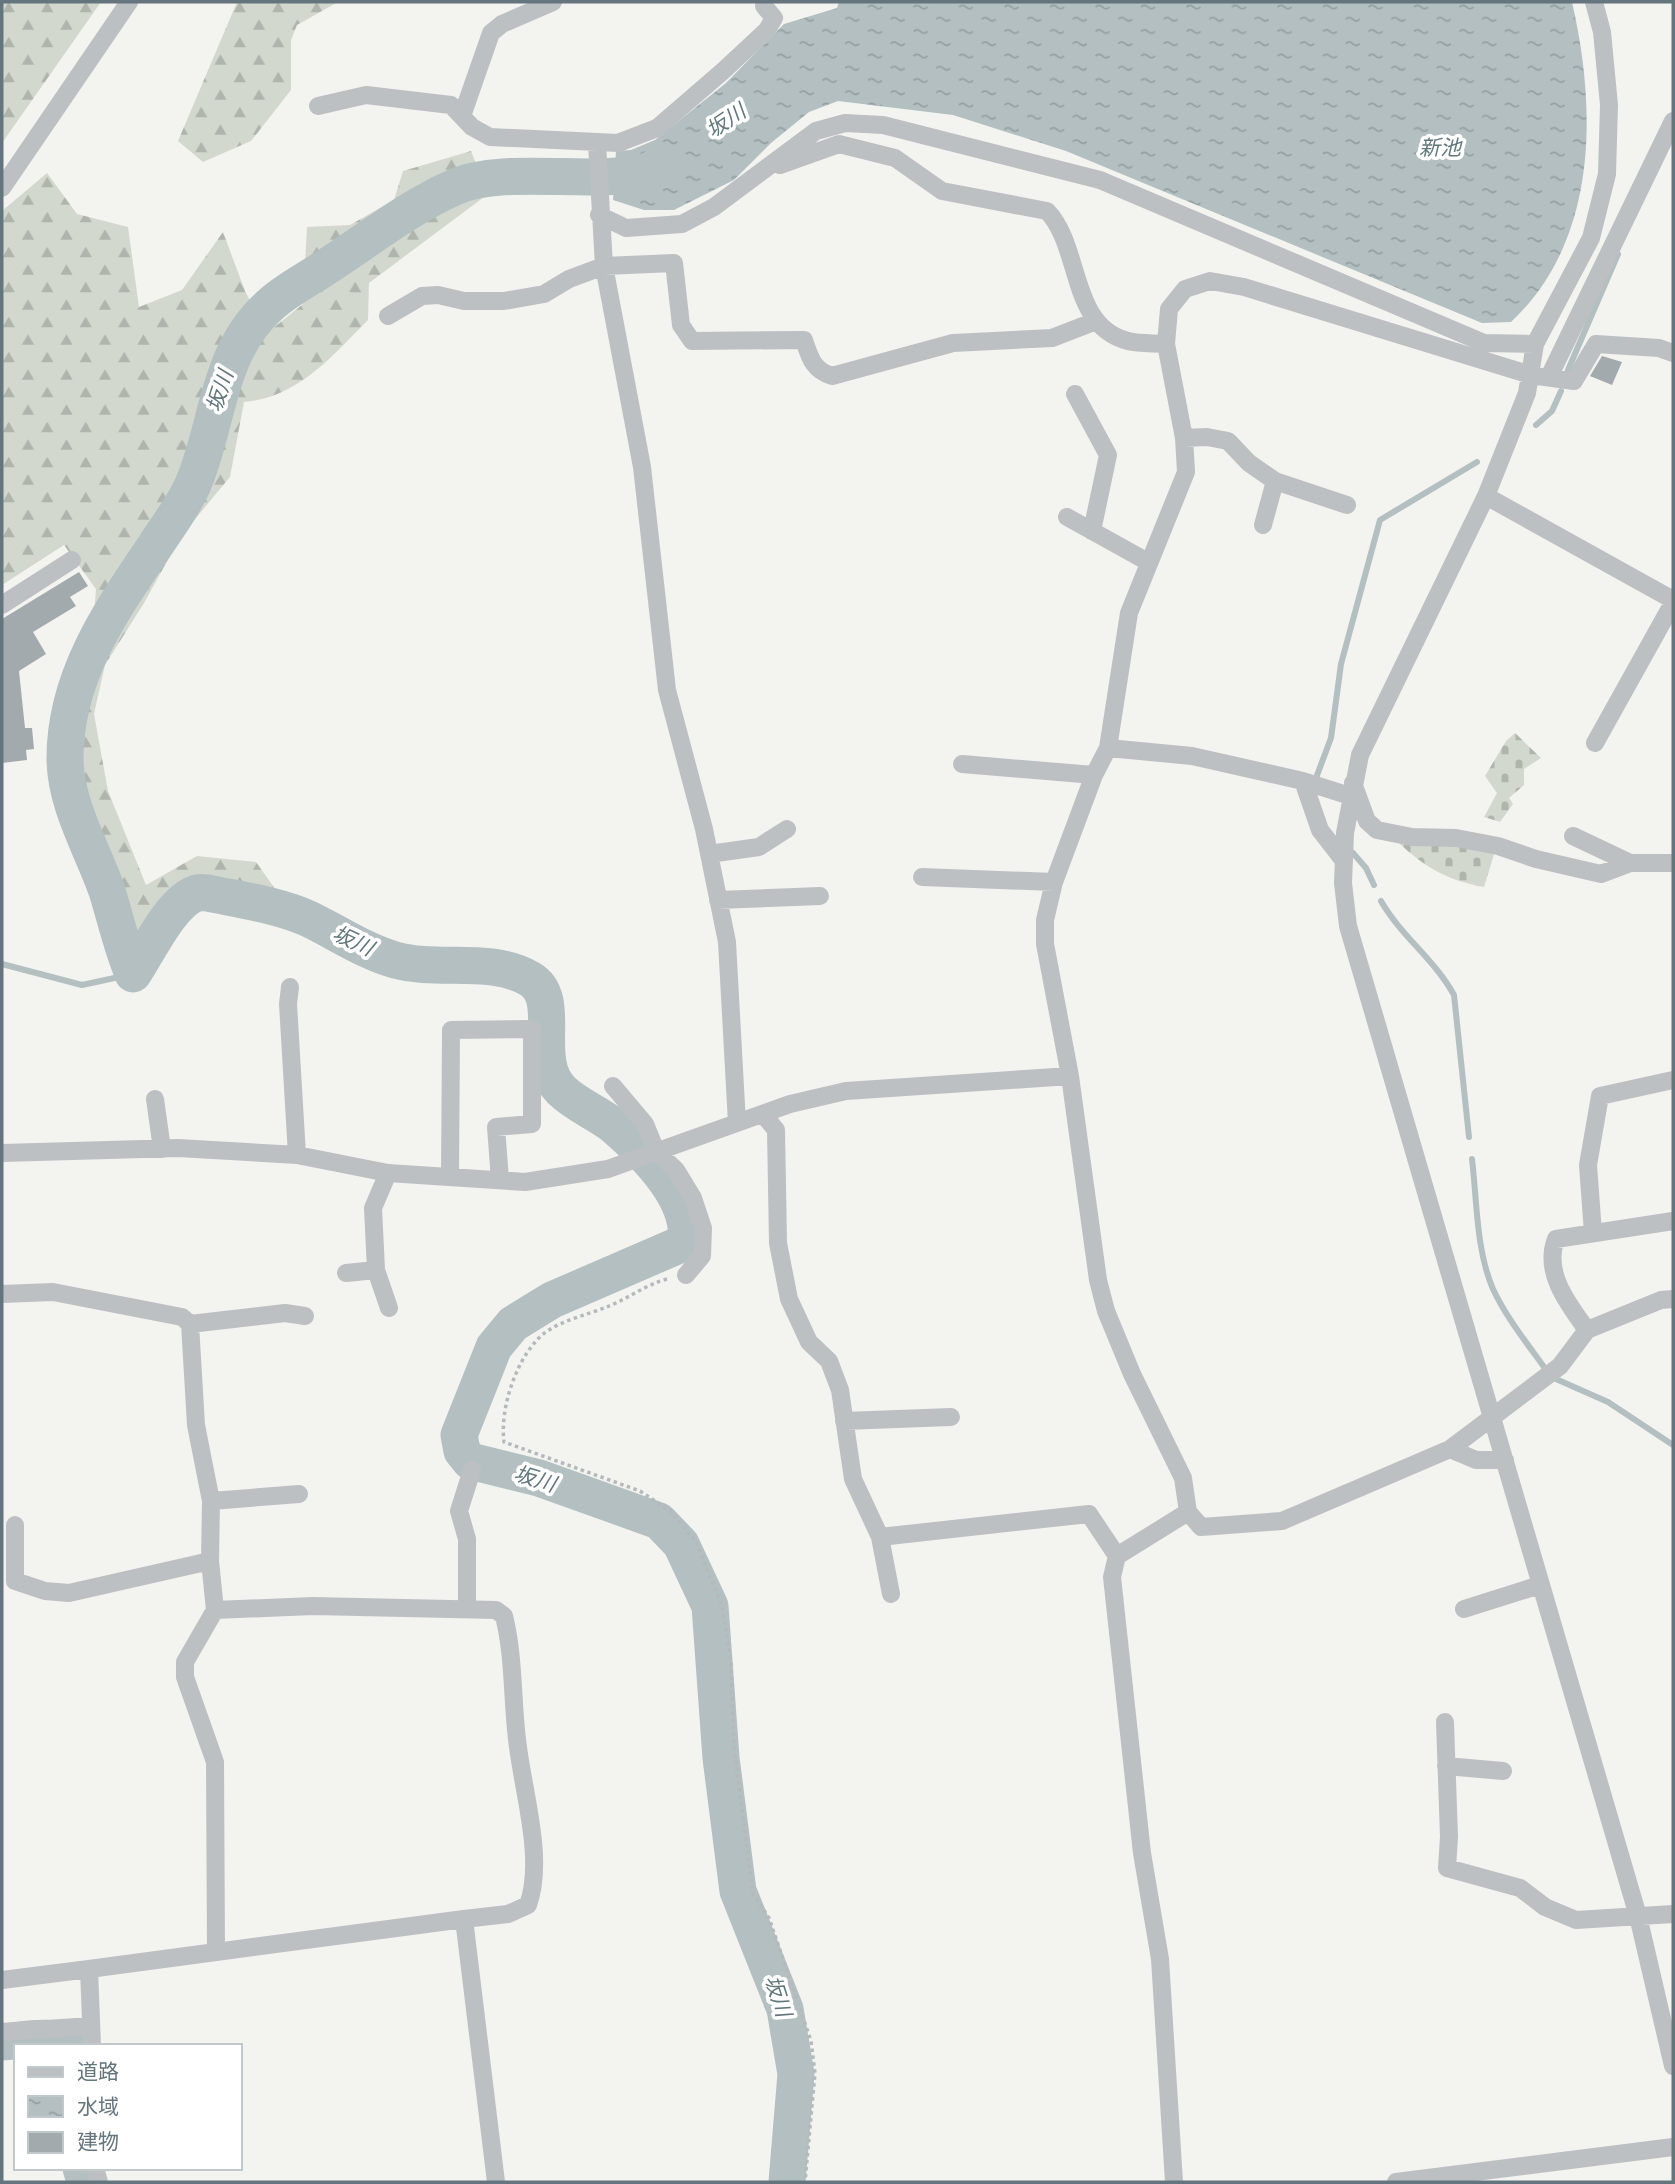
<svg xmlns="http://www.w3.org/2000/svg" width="1675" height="2184" font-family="'Nunito Sans','Noto Sans JP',sans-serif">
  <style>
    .forest { fill: url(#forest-firs) }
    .cemetery { fill: url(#cemetery-stones) }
    .water { fill: url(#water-ripples) }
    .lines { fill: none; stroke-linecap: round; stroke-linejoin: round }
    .stream { stroke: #b3bfc1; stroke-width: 6 }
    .river { stroke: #b3bfc1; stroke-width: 37 }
    .building { fill: #a3aaae }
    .path { stroke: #b6b9bb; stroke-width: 3.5; stroke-dasharray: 3.5 3.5; stroke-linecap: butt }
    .minor { stroke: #bcc0c3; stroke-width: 18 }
    .labels { text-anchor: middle; stroke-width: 7; stroke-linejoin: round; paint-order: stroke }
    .water-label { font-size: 21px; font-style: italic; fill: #61777b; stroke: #fff }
  </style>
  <defs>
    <pattern id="forest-firs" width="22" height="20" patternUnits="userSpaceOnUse" patternTransform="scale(1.75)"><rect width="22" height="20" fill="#d3d8cf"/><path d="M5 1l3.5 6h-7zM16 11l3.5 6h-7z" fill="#afb4ad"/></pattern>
    <pattern id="cemetery-stones" width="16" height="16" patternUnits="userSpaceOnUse" patternTransform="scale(1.75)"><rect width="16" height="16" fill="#d3d8cf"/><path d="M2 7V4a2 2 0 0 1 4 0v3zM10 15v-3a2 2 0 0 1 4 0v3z" fill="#afb4ad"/></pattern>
    <pattern id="water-ripples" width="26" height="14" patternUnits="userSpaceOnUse" patternTransform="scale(1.75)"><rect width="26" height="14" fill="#b3bfc1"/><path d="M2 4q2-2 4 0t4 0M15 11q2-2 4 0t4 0" fill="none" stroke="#95a0a2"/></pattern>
  </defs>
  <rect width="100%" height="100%" fill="#f3f3f0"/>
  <path class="forest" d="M2,2H101L2,143Z
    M237,2H338L297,25L291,40V90L251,141L203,162L178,141Z
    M471,151L488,194L369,283L368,320C331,357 299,397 244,402L230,477L181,536L144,603L105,665L94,714L108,791L146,885L197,856L256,862L283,900L216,886L183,887L136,953L87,816L77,744L88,692L96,589L64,545L2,585V211L47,173L77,214L128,227L139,307L182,290L223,232L245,291L267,333L303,304L307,227L350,225L394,200L403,171Z"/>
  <path class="cemetery" d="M1515,733L1541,758L1524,769V785L1509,798L1513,804L1500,822L1484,817L1497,793L1485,776L1506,741Z
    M1393,838L1495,851L1484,887C1442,879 1424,866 1393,838Z"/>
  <path class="water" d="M839,2H1572C1597,110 1598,241 1511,322L1482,323L1066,151L953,115L838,101L809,112L771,143L734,180L674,210H644L613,200L616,151L631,150L655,140L726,83L784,24L837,8Z"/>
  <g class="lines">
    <path class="stream" d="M1568,370L1618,254
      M1536,425L1552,411L1561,391
      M1316,778L1331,738L1341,664L1380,520L1477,462
      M1353,853L1366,868L1374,885
      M1381,901C1401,936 1435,960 1454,995L1469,1137
      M2,964L82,985L133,974
      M1472,1159C1477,1200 1476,1250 1493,1289C1506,1317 1526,1342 1544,1367
      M1556,1379L1608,1402L1673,1445"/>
    <path class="river" d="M662,164C621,192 510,162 455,187C409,207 368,240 326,267C307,280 284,291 268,307C217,354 219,421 194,482C185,504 168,526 155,546C111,611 65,676 65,758C65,804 92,848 107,891C116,920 121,945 133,974C148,952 171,901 197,893C205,891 219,896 228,897C254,902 285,908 309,919C338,933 364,951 395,960C438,972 492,956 530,979C564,999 530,1059 561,1090C576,1105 598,1113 614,1126C645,1153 692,1199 686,1242L552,1300L513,1324L494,1347L459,1435L462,1451L470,1461L539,1478L659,1521L681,1544L710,1606L721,1758L738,1891L785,2009L796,2074L787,2182
      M2,2042C21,2041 55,2032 70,2046
      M81,2168L85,2182"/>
  </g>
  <path class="building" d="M1602,356L1622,362L1612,385L1590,376Z
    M79,572L88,586L70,597L76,606L33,632L46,654L19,671L25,728H32L34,749L26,750L27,760L2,763V619Z"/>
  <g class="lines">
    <path class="path" d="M667,1279C645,1285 629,1298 609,1306C586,1316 553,1321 536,1341C514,1366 500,1410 504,1442L640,1491L670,1511L695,1540L722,1606L731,1662L734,1747L753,1894L769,1918L811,2041L815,2073L805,2182"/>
    <path class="minor" d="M1594,2L1602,32L1609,105L1607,174L1591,238L1535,344L1527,393L1486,496L1360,755L1345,833L1343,883L1348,926L1638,1916L1673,2066
      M318,106L366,95L451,105L472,127L490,137L618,143L657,128L723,71L767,30L774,18L764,6
      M462,116L491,33L502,24L553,2
      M597,143L604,266L642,467L667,690L704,829L727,942L737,1123
      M780,165L839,144L895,158L942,191L1047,211C1082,247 1069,326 1128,341C1139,344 1154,343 1166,344
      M2,188L129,2
      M599,215L626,228L682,224L714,207L816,131L845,123L883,125L1100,180L1484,343L1535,344
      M388,316L422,296L438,295L464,301H504L544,294L569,279L604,266L674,263L681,325L692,341L804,340C810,358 813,370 832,376L953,343L1052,338L1096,321
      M1549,377L1673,121
      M1075,394L1108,455L1092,531
      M1184,438L1207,437L1228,441L1249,463L1275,481L1347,505
      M1486,496L1673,600
      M1067,517L1148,562
      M1263,525L1275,481
      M2,605L72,560
      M1595,743L1673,603
      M1108,748L1192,756L1303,781L1320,830L1344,861
      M962,764L1094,775
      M1303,781L1350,796
      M1353,783L1367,821L1377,830L1412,837L1456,838L1498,846L1536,859L1601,874L1630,863H1673
      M1573,836L1630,863
      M709,854L759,847L787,829
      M922,877L1054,882
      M718,900L820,896
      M290,987L288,1004L297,1155
      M613,1086L645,1124L656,1151L676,1170L693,1198L703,1228L702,1256L686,1275
      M155,1099L162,1149
      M763,1114L776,1130L778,1243L789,1299L809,1342L829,1361L840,1390L853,1479L880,1537L1089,1514L1117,1556
      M2,1153L178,1148L297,1155L388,1173L525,1182L608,1169L790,1104L846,1091L1070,1076
      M388,1173L373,1208L376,1270L389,1308
      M450,1177L451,1030L532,1029V1124L496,1127L500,1180
      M1593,1233L1588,1165L1600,1096L1673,1080
      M346,1273L376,1270
      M2,1294L53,1292L182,1317L190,1324L196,1425L211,1501L210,1561L215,1610L313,1606L496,1610L504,1616C514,1656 512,1698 517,1739C522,1789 545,1858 528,1905L508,1914L464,1919L496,2182
      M190,1324L285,1313L305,1316
      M1587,1330C1568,1304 1543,1272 1556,1239L1673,1221
      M844,1421L951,1417
      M1450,1449L1476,1460H1505
      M211,1501L299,1494
      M1188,1512L1201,1527L1282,1521L1450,1449L1560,1366L1587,1330L1661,1300L1673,1299
      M15,1525V1581L45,1591L69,1593L210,1561
      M880,1537L891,1594
      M467,1609V1539L459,1511L472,1470
      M1464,1609L1540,1585
      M215,1610L185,1662V1677L215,1762L216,1952L464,1919
      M1445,1722L1449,1837L1447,1868L1520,1888L1545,1907L1576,1920L1673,1914
      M1446,1766L1503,1771
      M2,1980L89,1969
      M2,2032L91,2026
      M92,2046L89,1969L216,1952
      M95,2168L99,2182
      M1174,2182L1160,1959L1142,1853L1112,1577L1117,1556L1188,1512L1183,1478L1132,1374L1106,1311L1098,1280L1070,1076L1045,944V920L1054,882L1094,775L1108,748L1129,613L1186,472L1184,438L1166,344L1169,309L1185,289L1210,281L1244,287L1531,375L1574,381L1596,344L1659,348L1673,353
      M1396,2182L1673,2147"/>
  </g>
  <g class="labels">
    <g class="water-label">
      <text transform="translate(726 121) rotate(-34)" y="7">坂川</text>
      <text x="1440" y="155">新池</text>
      <text transform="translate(220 391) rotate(-72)" y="7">坂川</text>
      <text transform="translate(353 941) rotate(25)" y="7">坂川</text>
      <text transform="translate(535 1479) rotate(17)" y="7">坂川</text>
      <text transform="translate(778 1996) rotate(72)" y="7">坂川</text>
    </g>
  </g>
  <rect width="1675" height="2184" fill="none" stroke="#65757e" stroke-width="7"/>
  <rect x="14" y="2044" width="228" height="126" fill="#ffffff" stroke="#c1c8cb" stroke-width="2"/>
  <rect x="28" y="2067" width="35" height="10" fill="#bcc0c3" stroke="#c1c8cb" stroke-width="2"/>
  <text x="77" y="2079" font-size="21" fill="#65757e">道路</text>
  <rect x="28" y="2096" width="35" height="21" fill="url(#water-ripples)" stroke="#c1c8cb" stroke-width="2"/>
  <text x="77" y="2114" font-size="21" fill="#65757e">水域</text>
  <rect x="28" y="2132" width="35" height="21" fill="#a3aaae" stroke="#c1c8cb" stroke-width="2"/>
  <text x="77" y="2149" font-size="21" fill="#65757e">建物</text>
</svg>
